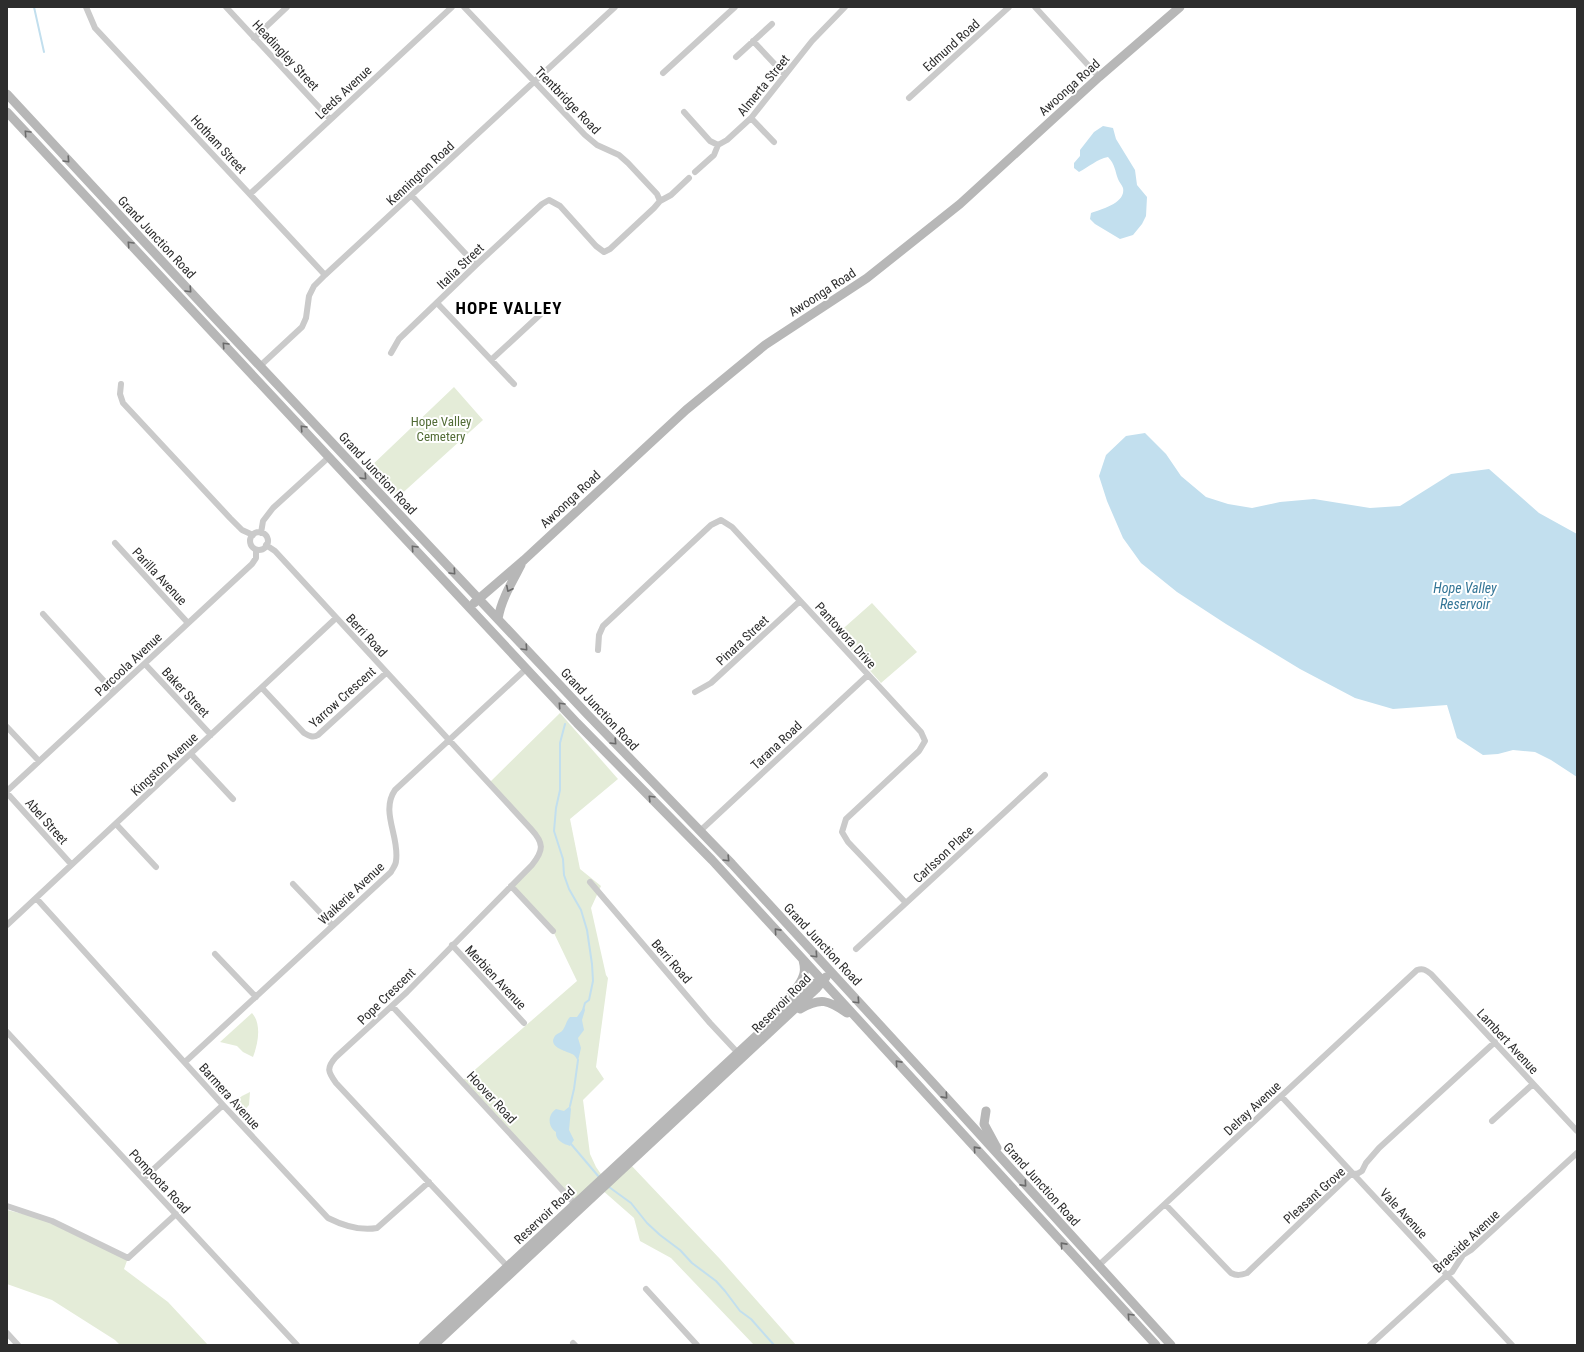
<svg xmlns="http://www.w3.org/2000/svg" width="1584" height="1352" font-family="'Roboto Condensed',sans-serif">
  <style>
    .green { fill: #e4ecd8 }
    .water { fill: #c2dfee }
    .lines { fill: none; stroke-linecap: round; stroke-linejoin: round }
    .stream { stroke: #c2dfee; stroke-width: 2 }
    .street { stroke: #cacaca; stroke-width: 6 }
    .secondary { stroke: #b7b7b7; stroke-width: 9 }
    .oneway { stroke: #6b6b6b }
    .labels { text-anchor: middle; stroke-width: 4; stroke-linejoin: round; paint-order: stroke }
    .street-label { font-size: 13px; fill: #2d2d2d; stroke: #fff }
    .park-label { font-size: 13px; fill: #526c36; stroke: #fff }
    .water-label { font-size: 14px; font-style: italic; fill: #337596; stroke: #fff }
    .district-label { font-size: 17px; font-weight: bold; letter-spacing: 1px; fill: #000; stroke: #fff }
  </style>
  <rect width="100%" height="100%" fill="#fff"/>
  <path class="green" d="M454,387L483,420L397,498L368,469Z
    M872,603L917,652L881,683L837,634Z
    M560,713L618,779L570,819L580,869L601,886L591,908L606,975L608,978L596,1067L604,1079L583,1100L590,1154L596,1167L603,1177L575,1204L462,1081L577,981L553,931L511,886L540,855L542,845L489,783Z
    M252,1013C262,1024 258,1044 253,1057L243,1052L237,1046L220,1042Z
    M250,1092L249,1105L242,1113L233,1103L242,1096Z
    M629,1163L720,1259L796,1345H754L671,1258L640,1241L634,1218L601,1189Z
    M7,1210L52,1221L128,1258L124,1269L168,1302L208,1345H120L115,1340L52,1300L7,1284Z"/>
  <path class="water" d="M1103,126L1113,128L1116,139L1135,170L1137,185L1147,197L1146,216L1142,224L1133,235L1120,239L1095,224L1090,219L1091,213C1102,209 1126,203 1123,188C1122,185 1119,182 1118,179C1115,171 1115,164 1108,157C1097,159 1089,167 1079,172L1074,168V163L1080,156V150L1094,132Z
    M1145,433L1166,454L1181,476L1206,497L1228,504L1252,508L1280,502L1314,499L1370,508L1400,506L1451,474L1489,469L1539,513L1577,534V777L1551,760L1535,752L1513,750L1498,754L1483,755L1457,738L1447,705L1393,709L1355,698L1300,669L1226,624L1177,592L1141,563L1123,538L1107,501L1099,476L1106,455L1126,436Z
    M584,1007L585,1010L582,1020L584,1030L578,1038L581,1048L578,1061C576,1058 575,1055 572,1054C566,1051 547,1047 555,1036C556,1034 560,1033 562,1031C566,1026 566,1021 570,1017H577Z
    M570,1106L571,1109L569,1130L574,1140L570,1146C563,1144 555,1140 556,1132C548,1127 547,1115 556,1109L564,1111Z"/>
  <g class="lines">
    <path class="stream" d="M34,7L44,52
      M565,724L560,743V790L556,808L554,831L563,859L564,875L569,889L581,910L587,930L592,964L593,981L589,1000L585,1003L583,1010
      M570,1106L574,1089L578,1060
      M571,1144L599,1177
      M609,1187L631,1203L647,1223L660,1235L680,1250L692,1263L716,1281L725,1291L740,1311L751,1319L774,1345"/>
    <path class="street" d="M86,7L95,28L325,275
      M226,7L330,119
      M464,7L585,135L597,145L619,155L628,163L657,194L660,201
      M1035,7L1099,77
      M254,38L287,7
      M753,41L785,75
      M736,57L772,24
      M663,73L735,7
      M909,98L1009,7
      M684,112L710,141L718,145
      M751,118L774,142
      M695,172L714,155L718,145L727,140L751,118L812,41L845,7
      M250,194L452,7
      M412,196L476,265
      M437,303L514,384
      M391,353L399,339L476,265L542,204L549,200L560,206L596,246L604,252L610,249L654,208L660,201L671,195L689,178
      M491,360L543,312
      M260,366L302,327L306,318L309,296L314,286L325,275L615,7
      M121,384L120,394L123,403L230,518L242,530L253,535
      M250 541a9 9 0 1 1 18 0a9 9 0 1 1-18 0Z
      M261,533L263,521L273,508L329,457
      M115,543L188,623
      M266,545L275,551L531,829C544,843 544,850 532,865L407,992L336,1057C326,1068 328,1072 336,1083L507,1266
      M43,614L114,692
      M598,650L599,635L603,626L711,525L721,520L732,527L921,732L925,741L919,751L846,819L842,832L848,842L906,903
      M145,664L211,735
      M262,688L304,733C309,736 313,738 318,735L386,673
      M695,692L711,683L800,601
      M7,727L39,761
      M191,754L233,799
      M7,791L252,564L256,558V550
      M7,793L71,864
      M116,824L156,867
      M700,831L868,675
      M590,882L710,1023L738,1053
      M293,884L332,925
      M511,886L553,931
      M36,898L223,1105L328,1218C342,1225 361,1231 377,1228L429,1182
      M7,925L336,618
      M452,945L524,1023
      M856,949L1045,775
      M215,954L256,997
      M392,1006L575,1204
      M7,1032L297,1345
      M185,1062L391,872C393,868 396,865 396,861C400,837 380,812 395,790L527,668
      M1281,1096L1512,1345
      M1492,1121L1533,1084
      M143,1179L223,1105
      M1165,1204L1231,1273C1237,1276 1241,1275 1247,1273L1352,1173L1357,1174L1362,1171L1366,1163L1379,1148L1495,1042
      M7,1206L52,1221L128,1258L176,1214
      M1098,1266L1417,970C1423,968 1426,970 1431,974L1577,1131
      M646,1289L697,1345
      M7,1333L18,1345
      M573,1343L575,1345
      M1370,1345L1447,1275L1452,1272L1463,1255L1471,1250L1577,1153"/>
    <path class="secondary" d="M7,94L212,315L587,714L732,864L934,1084L1171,1345
      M7,112L577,723L712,860L1156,1345
      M474,603L524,560L686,410L765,345L867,278L960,204L1099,77L1180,7
      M498,619C501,600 512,582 521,565
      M784,1003C791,995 802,984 804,973C805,969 804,964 803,960
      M800,1009C821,997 828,1000 847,1013
      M986,1111L984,1124L997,1148
      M423,1345L812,984L822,981
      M434,1345L816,989L826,977"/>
  </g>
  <defs><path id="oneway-chevron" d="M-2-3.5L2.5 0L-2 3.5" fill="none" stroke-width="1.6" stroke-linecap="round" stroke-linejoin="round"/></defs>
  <g class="oneway">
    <use href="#oneway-chevron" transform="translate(27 133) rotate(-133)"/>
    <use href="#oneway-chevron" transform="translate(67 160) rotate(47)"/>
    <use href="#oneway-chevron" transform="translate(130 244) rotate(-133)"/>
    <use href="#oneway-chevron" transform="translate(189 290) rotate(47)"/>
    <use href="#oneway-chevron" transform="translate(225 345) rotate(-133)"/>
    <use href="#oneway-chevron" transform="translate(303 428) rotate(-133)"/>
    <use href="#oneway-chevron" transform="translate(364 477) rotate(47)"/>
    <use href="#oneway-chevron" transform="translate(414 548) rotate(-133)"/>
    <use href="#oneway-chevron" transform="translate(453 572) rotate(47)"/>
    <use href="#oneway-chevron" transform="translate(509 589) rotate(117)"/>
    <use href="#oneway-chevron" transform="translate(525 648) rotate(47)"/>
    <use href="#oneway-chevron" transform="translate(561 705) rotate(-133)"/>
    <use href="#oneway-chevron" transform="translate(614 742) rotate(46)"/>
    <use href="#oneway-chevron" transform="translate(651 798) rotate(-135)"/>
    <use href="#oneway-chevron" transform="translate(727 859) rotate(46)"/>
    <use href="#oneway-chevron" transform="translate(777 931) rotate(-132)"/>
    <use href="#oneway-chevron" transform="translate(815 955) rotate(47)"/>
    <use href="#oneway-chevron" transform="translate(857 1001) rotate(47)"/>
    <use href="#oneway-chevron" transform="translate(898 1063) rotate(-132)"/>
    <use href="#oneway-chevron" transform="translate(945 1096) rotate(48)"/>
    <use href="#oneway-chevron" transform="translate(976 1149) rotate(-132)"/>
    <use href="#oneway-chevron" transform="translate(1024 1184) rotate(48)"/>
    <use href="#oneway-chevron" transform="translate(1063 1245) rotate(-132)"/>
    <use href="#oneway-chevron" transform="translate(1130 1316) rotate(-133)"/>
  </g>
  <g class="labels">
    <g class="street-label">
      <text transform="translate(951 45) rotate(-42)" y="5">Edmund Road</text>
      <text transform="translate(286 55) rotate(47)" y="5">Headingley Street</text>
      <text transform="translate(763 85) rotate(-51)" y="5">Almerta Street</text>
      <text transform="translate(1069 87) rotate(-42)" y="5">Awoonga Road</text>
      <text transform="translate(343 92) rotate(-43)" y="5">Leeds Avenue</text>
      <text transform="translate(568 100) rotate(46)" y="5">Trentbridge Road</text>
      <text transform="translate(219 144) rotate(47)" y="5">Hotham Street</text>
      <text transform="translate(420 173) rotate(-43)" y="5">Kennington Road</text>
      <text transform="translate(157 237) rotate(47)" y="5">Grand Junction Road</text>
      <text transform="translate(460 266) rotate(-44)" y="5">Italia Street</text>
      <text transform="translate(822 292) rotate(-33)" y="5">Awoonga Road</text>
      <text transform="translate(378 473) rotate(47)" y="5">Grand Junction Road</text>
      <text transform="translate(570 499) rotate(-43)" y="5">Awoonga Road</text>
      <text transform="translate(160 576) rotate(47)" y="5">Parilla Avenue</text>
      <text transform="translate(367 635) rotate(47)" y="5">Berri Road</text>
      <text transform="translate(846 635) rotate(48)" y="5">Pantowora Drive</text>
      <text transform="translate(742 640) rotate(-43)" y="5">Pinara Street</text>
      <text transform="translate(128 664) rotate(-43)" y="5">Parcoola Avenue</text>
      <text transform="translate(186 692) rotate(47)" y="5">Baker Street</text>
      <text transform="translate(342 697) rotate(-42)" y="5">Yarrow Crescent</text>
      <text transform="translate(600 709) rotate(47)" y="5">Grand Junction Road</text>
      <text transform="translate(776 745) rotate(-43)" y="5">Tarana Road</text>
      <text transform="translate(164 764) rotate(-43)" y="5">Kingston Avenue</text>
      <text transform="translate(47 821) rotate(48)" y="5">Abel Street</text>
      <text transform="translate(943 854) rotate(-43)" y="5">Carlsson Place</text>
      <text transform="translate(351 893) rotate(-43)" y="5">Waikerie Avenue</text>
      <text transform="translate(823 944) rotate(47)" y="5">Grand Junction Road</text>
      <text transform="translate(672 961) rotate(49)" y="5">Berri Road</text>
      <text transform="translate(496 977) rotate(47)" y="5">Merbien Avenue</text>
      <text transform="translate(386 996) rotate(-44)" y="5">Pope Crescent</text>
      <text transform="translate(781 1003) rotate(-45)" y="5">Reservoir Road</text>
      <text transform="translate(1508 1041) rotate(47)" y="5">Lambert Avenue</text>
      <text transform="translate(230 1096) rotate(48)" y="5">Barmera Avenue</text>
      <text transform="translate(492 1097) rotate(47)" y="5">Hoover Road</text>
      <text transform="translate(1252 1108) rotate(-43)" y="5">Delray Avenue</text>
      <text transform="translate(160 1181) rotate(47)" y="5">Pompoota Road</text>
      <text transform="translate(1042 1184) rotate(48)" y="5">Grand Junction Road</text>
      <text transform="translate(1314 1195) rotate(-42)" y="5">Pleasant Grove</text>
      <text transform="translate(1404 1213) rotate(47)" y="5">Vale Avenue</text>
      <text transform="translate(544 1215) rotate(-43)" y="5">Reservoir Road</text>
      <text transform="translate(1466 1241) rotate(-43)" y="5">Braeside Avenue</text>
    </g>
    <g class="park-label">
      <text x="441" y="426">Hope Valley<tspan x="441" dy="15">Cemetery</tspan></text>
    </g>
    <g class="water-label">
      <text x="1465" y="593">Hope Valley<tspan x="1465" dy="16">Reservoir</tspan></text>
    </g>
    <g class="district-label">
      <text x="509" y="314">HOPE VALLEY</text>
    </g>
  </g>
  <rect width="1584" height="1352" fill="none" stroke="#2d2d2d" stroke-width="16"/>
</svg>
